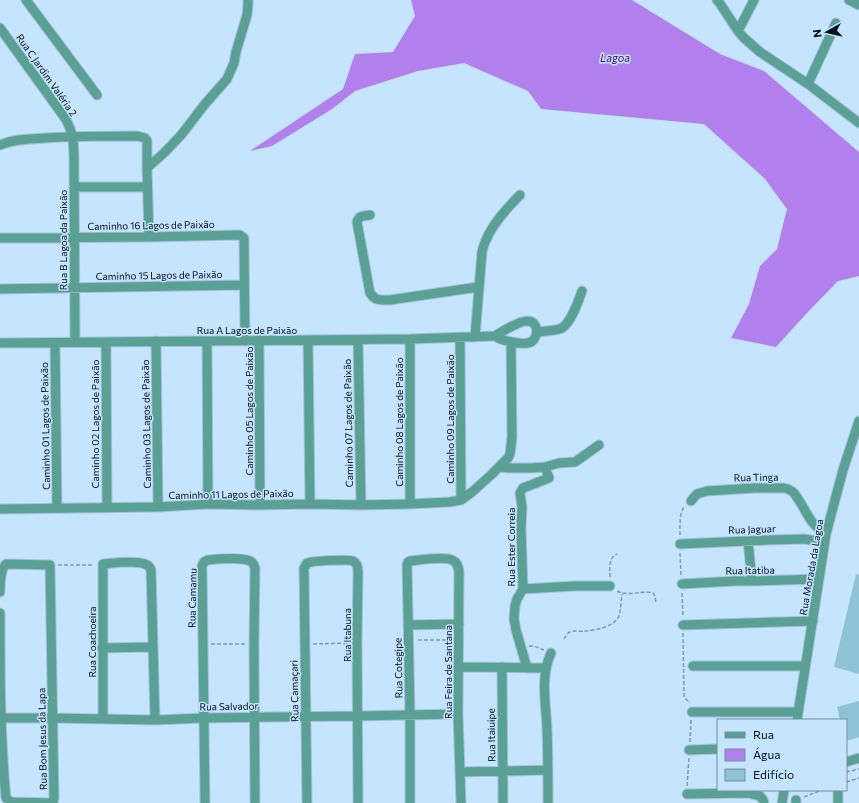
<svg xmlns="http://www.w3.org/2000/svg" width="859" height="803" font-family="Commissioner,sans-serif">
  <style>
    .water { fill: #b180ed }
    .building { fill: #8ec2d6 }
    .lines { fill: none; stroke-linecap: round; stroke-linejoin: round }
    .minor-casing { stroke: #a6c2d9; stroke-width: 11 }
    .path { stroke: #8099ad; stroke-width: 1.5; stroke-dasharray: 4 2; stroke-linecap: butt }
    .minor { stroke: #5aa095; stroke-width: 9 }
    .labels { text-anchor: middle; stroke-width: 3; stroke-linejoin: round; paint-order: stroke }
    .street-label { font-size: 10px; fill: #020e19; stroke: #c5e4fe }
    .water-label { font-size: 11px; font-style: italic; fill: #430a6e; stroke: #c5e4fe }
  </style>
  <rect width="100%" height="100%" fill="#c5e4fe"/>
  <path class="water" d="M411,0H632L720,54L764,71L859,152V276L838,281L806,314L776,347L731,338L749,304L760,266L777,249L787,209L765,179L704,124L541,109L528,91L464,63L418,71L355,91L332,109L272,146L250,151L343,89L355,54L393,52L415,16Z"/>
  <path class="building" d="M856,574L859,575V674L834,667Z
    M859,701V737L846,741V720H840L837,707Z"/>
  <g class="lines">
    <g class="minor-casing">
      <path id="minor" d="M26,0L97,95
        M717,0L719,2L738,31L744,38L760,52L808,84L859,123
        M849,0L859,5
        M0,28L65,118C74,133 74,147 74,164L75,342
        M738,31L754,0
        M808,84L836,23
        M0,145C14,139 30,139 45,138C76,136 107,136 137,136L145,138L147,141V168L149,237
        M147,168L165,152L182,134L205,104L227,79L234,63L236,52L247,15L248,5V0
        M74,187H147
        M370,215C364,216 359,215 357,222L370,293C375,301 381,300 390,300L478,287
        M0,238L149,237L240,235L244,238V242L245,341
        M0,289L244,285
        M537,332C543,331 556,331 562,328C572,321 578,302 582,291
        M475,337L482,252C483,248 484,244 486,240C493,223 507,208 520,195
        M460,338L461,500
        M259,340L260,505
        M308,340L310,504
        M358,340L361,505
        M156,341L158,507
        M207,341L208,504
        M106,342L107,507
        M0,343L410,339L495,336C500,340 506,341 512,342C517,343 523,344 528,343C539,341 540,322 528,321C521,320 501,332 495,336
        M55,343L57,508
        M500,467L508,468H531L545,467L559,463L575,462L599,445
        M691,501L697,494L707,491L755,488H784L788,489L793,492C806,507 807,523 826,534
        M410,504V339
        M0,509L158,507L208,504L260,505L310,504L361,505L410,504L450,502L461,500L472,492L491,475L508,458L510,454L512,437L511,342
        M748,541L752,581
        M680,544L769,540L804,539L825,542
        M682,584L735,581H752L819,579
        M523,589L575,586H610
        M0,592C0,583 0,570 6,564L50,565L54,798L53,802L51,803L12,802L8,800L6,798C0,736 0,675 0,613
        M408,625L459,624
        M683,625L813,621
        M102,648L153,647
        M693,666H805
        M459,667L546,668
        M502,667L503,803
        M527,668L516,630L514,619L515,606L517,599L523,589L521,529L522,507L520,493L523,488L549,478L545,467
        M692,712H798
        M0,718H53L155,720L204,718L358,716L458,714
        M103,719V564C114,563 135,560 145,564C148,565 150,567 151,570L155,720
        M797,720L826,534L843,470L859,421
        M689,750L718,749
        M846,762L859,758
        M460,772L548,770
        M687,794L748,793L760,796L763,800L764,803
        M205,803L202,566L204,562L208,560C218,559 241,557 250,561C253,562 254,565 255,568L254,644L255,803
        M307,803L304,568L307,563L311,562C318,561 348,559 353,561C357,563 358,568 358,572L357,643L358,803
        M410,803V714L407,565L408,562L410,561C420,560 443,556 452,560C457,562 458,566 459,571L458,714L461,803
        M548,803C548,778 548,754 547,729C546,703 540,677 551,653
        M782,803L784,790
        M796,803V800
        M838,803V790"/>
    </g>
    <path class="path" d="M680,535C680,526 679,512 685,506
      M680,553L681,575
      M58,565H94
      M610,577C610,569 608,558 617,554
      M617,591C628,597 641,590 653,593L655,596L656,603
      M682,593L683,617
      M683,633L684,697L690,703
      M564,639C566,636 567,633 570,632C575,630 581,632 586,631C596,630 614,627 619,616C621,609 621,601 622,594
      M418,640H450
      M211,644H245
      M313,644L349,643
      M529,646H534L544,650
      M690,742L691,720
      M846,772L859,769
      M846,782L859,778
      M687,786L689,758
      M804,797L822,790"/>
    <use href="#minor" class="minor"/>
  </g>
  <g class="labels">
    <g class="street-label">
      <text transform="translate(47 75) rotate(55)" y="4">Rua C Jardim Valéria 2</text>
      <text transform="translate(151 225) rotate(-1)" y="4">Caminho 16 Lagos de Paixão</text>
      <text transform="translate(63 240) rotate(-90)" y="4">Rua B Lagoa da Paixão</text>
      <text transform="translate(159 275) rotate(-1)" y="4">Caminho 15 Lagos de Paixão</text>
      <text x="247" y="334">Rua A Lagos de Paixão</text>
      <text transform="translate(249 411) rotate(-90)" y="4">Caminho 05 Lagos de Paixão</text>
      <text transform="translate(450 419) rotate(-90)" y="4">Caminho 09 Lagos de Paixão</text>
      <text transform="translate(399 422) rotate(-90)" y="4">Caminho 08 Lagos de Paixão</text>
      <text transform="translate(348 423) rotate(-91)" y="4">Caminho 07 Lagos de Paixão</text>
      <text transform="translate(95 424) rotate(-90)" y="4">Caminho 02 Lagos de Paixão</text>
      <text transform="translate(146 424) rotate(-91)" y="4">Caminho 03 Lagos de Paixão</text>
      <text transform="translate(45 426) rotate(-91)" y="4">Caminho 01 Lagos de Paixão</text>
      <text transform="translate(756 477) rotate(-1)" y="4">Rua Tinga</text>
      <text transform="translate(231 494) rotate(-1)" y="4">Caminho 11 Lagos de Paixão</text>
      <text transform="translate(752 529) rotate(-2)" y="4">Rua Jaguar</text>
      <text transform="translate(511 547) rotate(-90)" y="4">Rua Ester Correia</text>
      <text transform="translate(811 567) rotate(-80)" y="4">Rua Morada da Lagoa</text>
      <text transform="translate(750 570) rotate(-1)" y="4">Rua Itatiba</text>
      <text transform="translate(192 598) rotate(-89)" y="4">Rua Camamu</text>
      <text transform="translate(347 635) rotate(-90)" y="4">Rua Itabuna</text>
      <text transform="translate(92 642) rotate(-90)" y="4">Rua Coachoeira</text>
      <text transform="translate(398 668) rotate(-91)" y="4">Rua Cotegipe</text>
      <text transform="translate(448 672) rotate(-90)" y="4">Rua Feira de Santana</text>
      <text transform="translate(294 691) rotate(-91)" y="4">Rua Camaçari</text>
      <text transform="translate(229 706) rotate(-1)" y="4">Rua Salvador</text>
      <text transform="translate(491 735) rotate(-91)" y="4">Rua Itaiuipe</text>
      <text transform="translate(42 739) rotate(-91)" y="4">Rua Bom Jesus da Lapa</text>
    </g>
    <g class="water-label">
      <text x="615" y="62">Lagoa</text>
    </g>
  </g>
  <rect x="717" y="719" width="130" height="72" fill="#c5e4fe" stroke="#778ea2"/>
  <rect x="725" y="732" width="20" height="6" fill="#5aa095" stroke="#778ea2"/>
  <text x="753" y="739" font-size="12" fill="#020e19">Rua</text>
  <rect x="725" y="749" width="20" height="12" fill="#b180ed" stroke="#778ea2"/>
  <text x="753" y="759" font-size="12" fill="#020e19">Água</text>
  <rect x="725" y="769" width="20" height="12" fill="#8ec2d6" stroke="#778ea2"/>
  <text x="753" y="779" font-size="12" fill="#020e19">Edifício</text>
  <g transform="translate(827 32) rotate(262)" stroke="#c5e4fe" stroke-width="3" paint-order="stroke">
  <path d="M0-3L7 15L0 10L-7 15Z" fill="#020e19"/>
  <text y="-6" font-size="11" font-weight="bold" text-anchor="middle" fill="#020e19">N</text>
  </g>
</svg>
